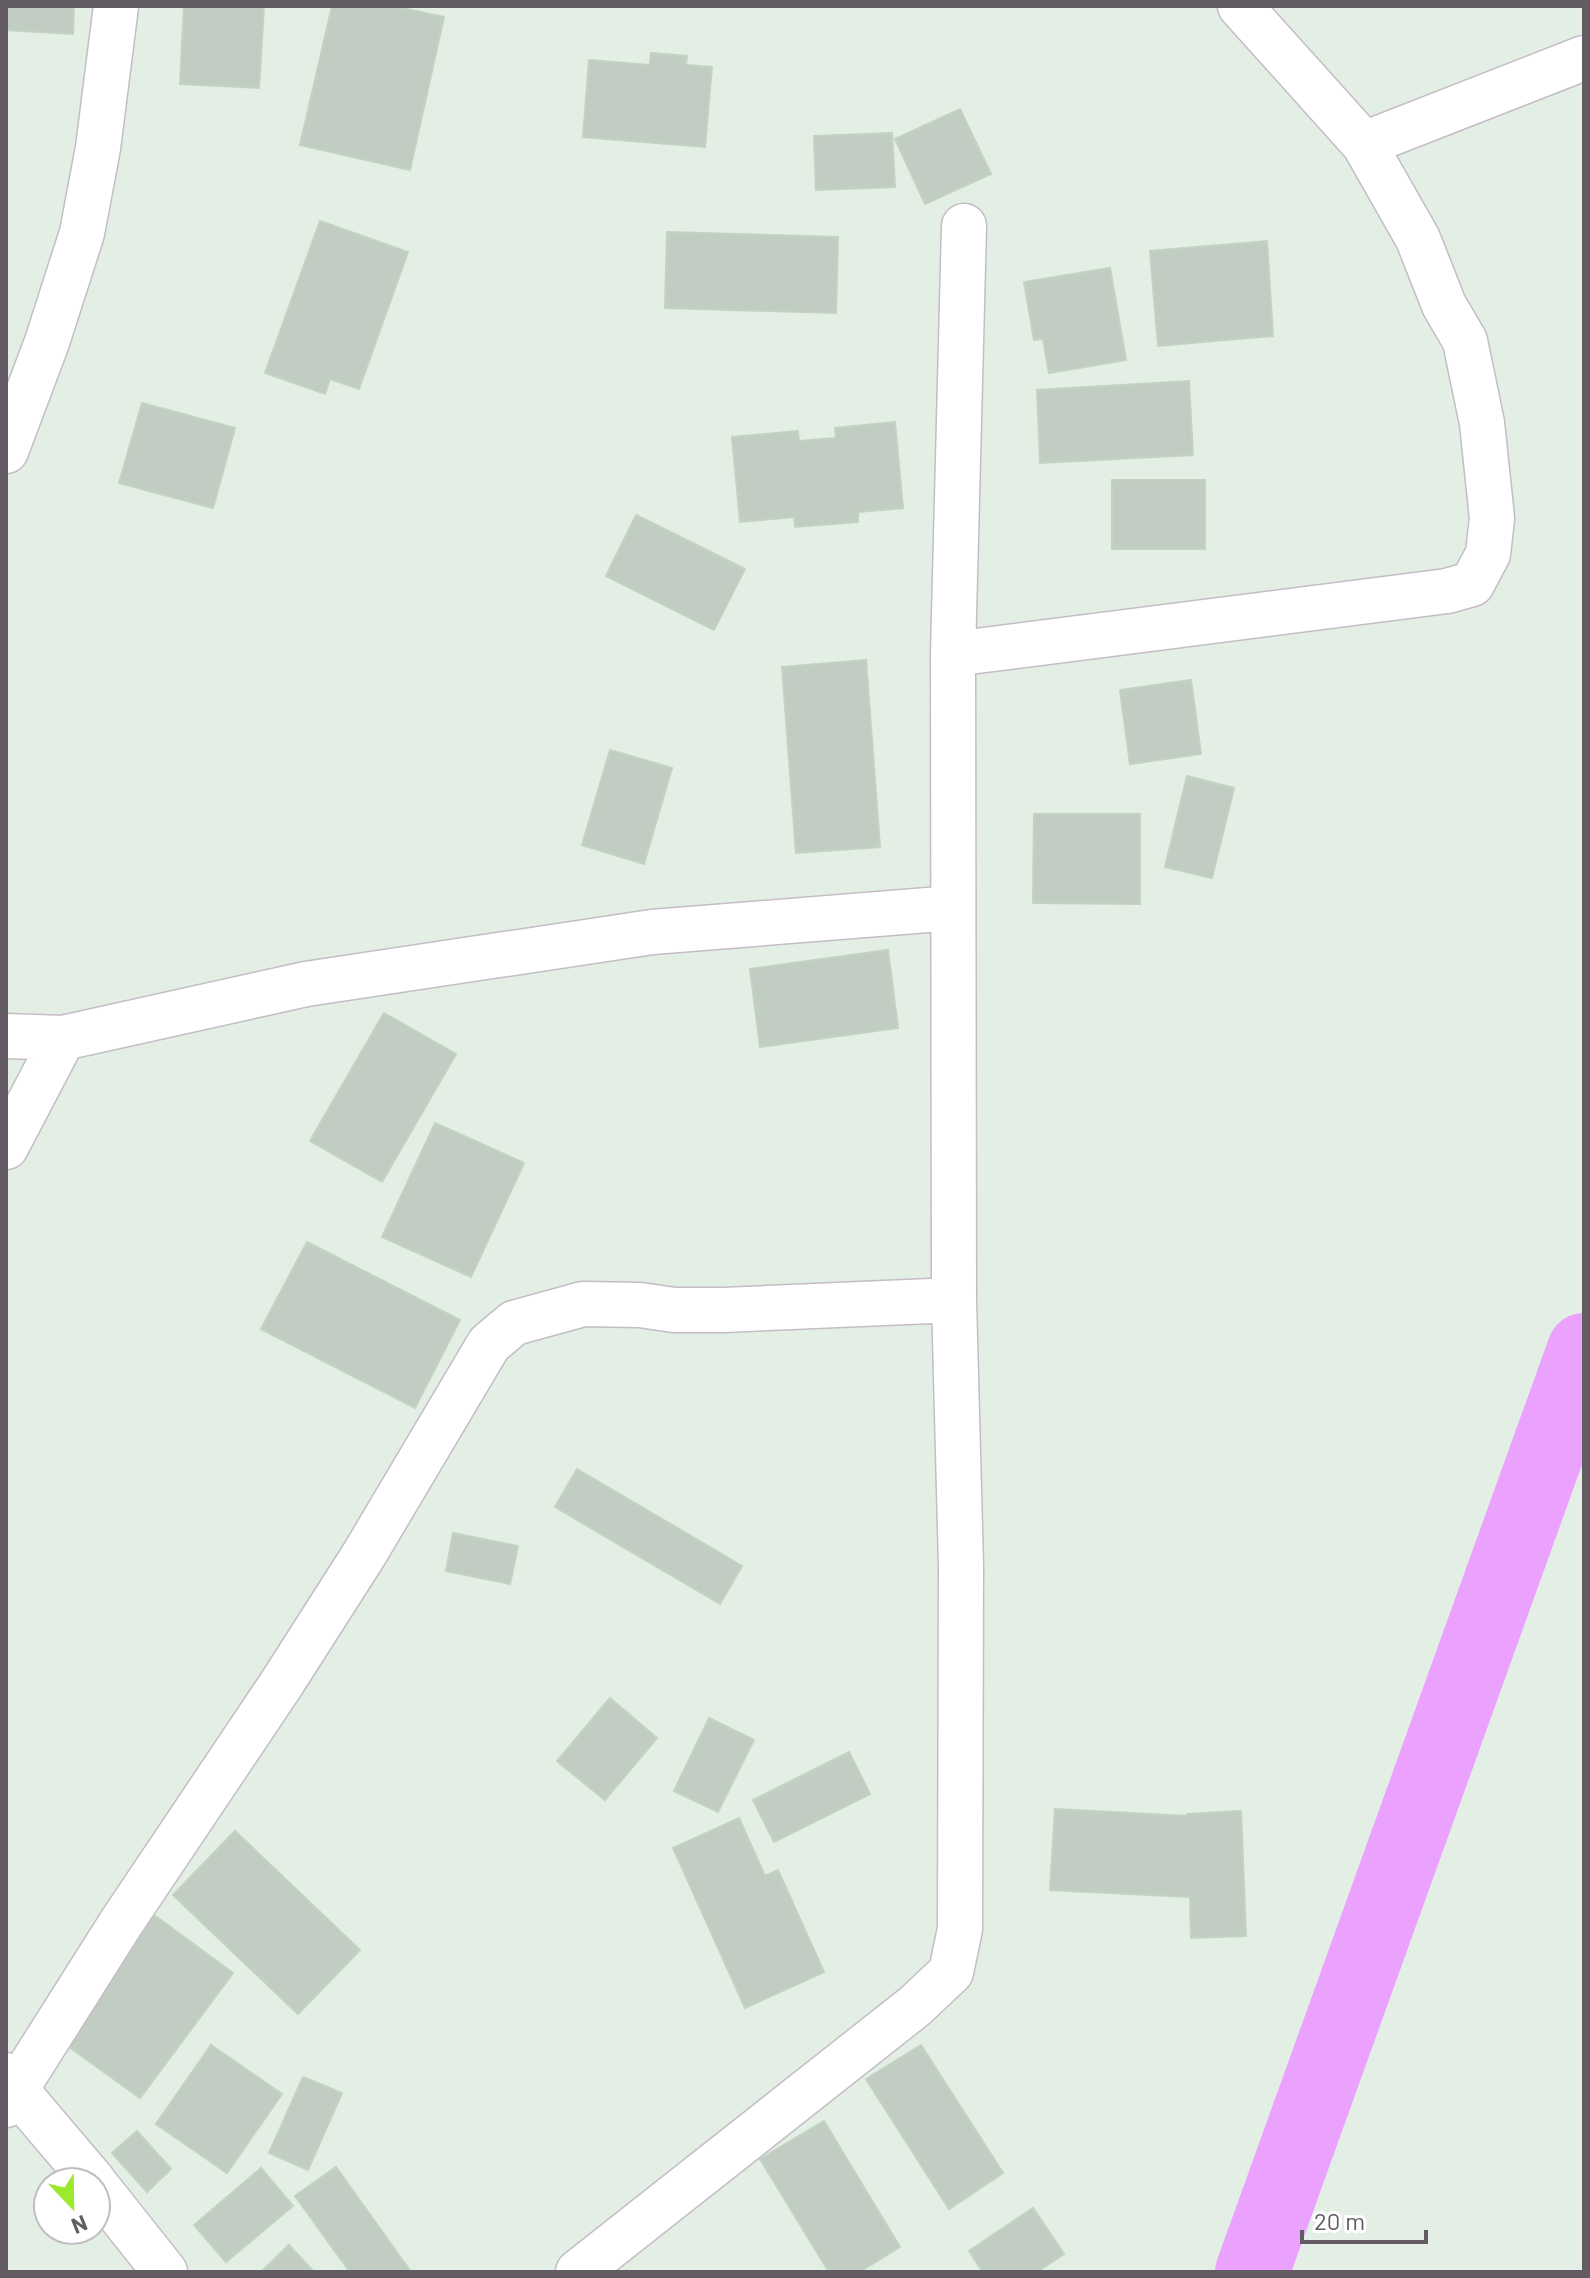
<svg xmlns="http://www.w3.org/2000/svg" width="1590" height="2278" font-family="Barlow,sans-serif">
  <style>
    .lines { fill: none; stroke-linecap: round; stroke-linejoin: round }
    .river { stroke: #eba2ff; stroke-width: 74 }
    .building { fill: #c1ccc2; stroke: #c2d3c2; stroke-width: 2 }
    .street-casing { stroke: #c5bdc4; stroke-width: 47 }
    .street { stroke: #fff; stroke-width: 44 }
  </style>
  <rect width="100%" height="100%" fill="#e3eee5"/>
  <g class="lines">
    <path class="river" d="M1252,2272L1584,1350"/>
  </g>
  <path class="building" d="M6,6H74L73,34L6,30Z
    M184,6H264L259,88L180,84Z
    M332,6H393L444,17L410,170L300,145Z
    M651,53L687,56L686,65L712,67L705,147L583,137L589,60L650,65Z
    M960,109L991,174L925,204L895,139Z
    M892,133L895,187L816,190L814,136Z
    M320,221L408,252L359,389L330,379L325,394L265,373Z
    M667,232L838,237L836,313L665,308Z
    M1267,241L1273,336L1158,346L1150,251Z
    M1110,268L1126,360L1049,373L1043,339L1034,340L1024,282Z
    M1189,381L1193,455L1040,463L1037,390Z
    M142,403L235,428L213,508L119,483Z
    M895,422L903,508L858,512V522L795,527L794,517L740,522L732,437L798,431L799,441L836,438L835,428Z
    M1112,480H1205V549H1112Z
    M636,515L745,569L714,630L606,576Z
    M866,660L880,847L796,853L782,667Z
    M1191,680L1201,754L1130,764L1120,690Z
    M610,750L672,768L644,864L582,845Z
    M1187,776L1234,788L1212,878L1165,867Z
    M1034,814H1140V904L1033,903Z
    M888,950L898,1028L760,1047L750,969Z
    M384,1013L456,1054L382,1182L310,1141Z
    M435,1123L524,1163L471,1277L382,1237Z
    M307,1242L460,1320L415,1408L261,1329Z
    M577,1469L742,1566L720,1604L555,1507Z
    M453,1533L518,1546L510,1584L446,1571Z
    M610,1698L657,1738L605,1800L557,1761Z
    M709,1718L754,1740L718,1812L674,1791Z
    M849,1752L870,1794L774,1842L753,1800Z
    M1055,1809L1187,1816V1814L1241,1811L1246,1936L1191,1938L1190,1897L1050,1890Z
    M739,1818L765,1876L778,1870L824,1972L745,2008L673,1848Z
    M235,1831L360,1950L298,2014L173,1895Z
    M154,1915L233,1973L140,2098L61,2041Z
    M211,2045L282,2094L227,2173L156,2124Z
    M921,2045L1003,2173L949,2209L866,2079Z
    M303,2077L342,2093L308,2170L269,2153Z
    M824,2121L900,2247L859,2272H829L760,2159Z
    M137,2131L171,2169L147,2192L112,2153Z
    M336,2167L411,2272H350L295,2196Z
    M261,2168L293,2206L226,2262L194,2225Z
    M1033,2208L1064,2254L1037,2272H983L969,2251Z
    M289,2245L314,2272H261Z"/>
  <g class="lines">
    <g class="street-casing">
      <path id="street" d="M1364,144L1584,58
        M6,451L47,342L82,233L98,148L116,6
        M953,654L1447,591L1472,584L1488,554L1492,518L1482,423L1465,341L1444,305L1418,239L1364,144L1240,6
        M6,1036L63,1038L306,984L652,932L953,908
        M6,1147L63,1038
        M6,2075L16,2090L94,2182
        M6,2105L121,1923L282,1683L365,1553L489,1344L514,1323L583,1304L640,1305L674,1310H724L954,1300
        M96,2185L165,2272
        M578,2272L915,2006L951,1972L960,1929L961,1566L954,1300L953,654L964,226"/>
    </g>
    <use href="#street" class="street"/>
  </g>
  <rect width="1590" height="2278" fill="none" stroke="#635b64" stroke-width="16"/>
  <g transform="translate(72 2206) rotate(158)"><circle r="38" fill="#ffffff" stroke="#c1bdc1" stroke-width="2"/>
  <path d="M0-6L14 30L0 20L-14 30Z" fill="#9bea2d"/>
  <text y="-12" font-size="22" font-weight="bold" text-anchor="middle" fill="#635b64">N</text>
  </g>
  <path d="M1302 2230v12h124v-12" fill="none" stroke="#635b64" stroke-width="4"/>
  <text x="1314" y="2230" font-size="24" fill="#635b64" stroke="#ffffff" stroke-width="6" paint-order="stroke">20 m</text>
</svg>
